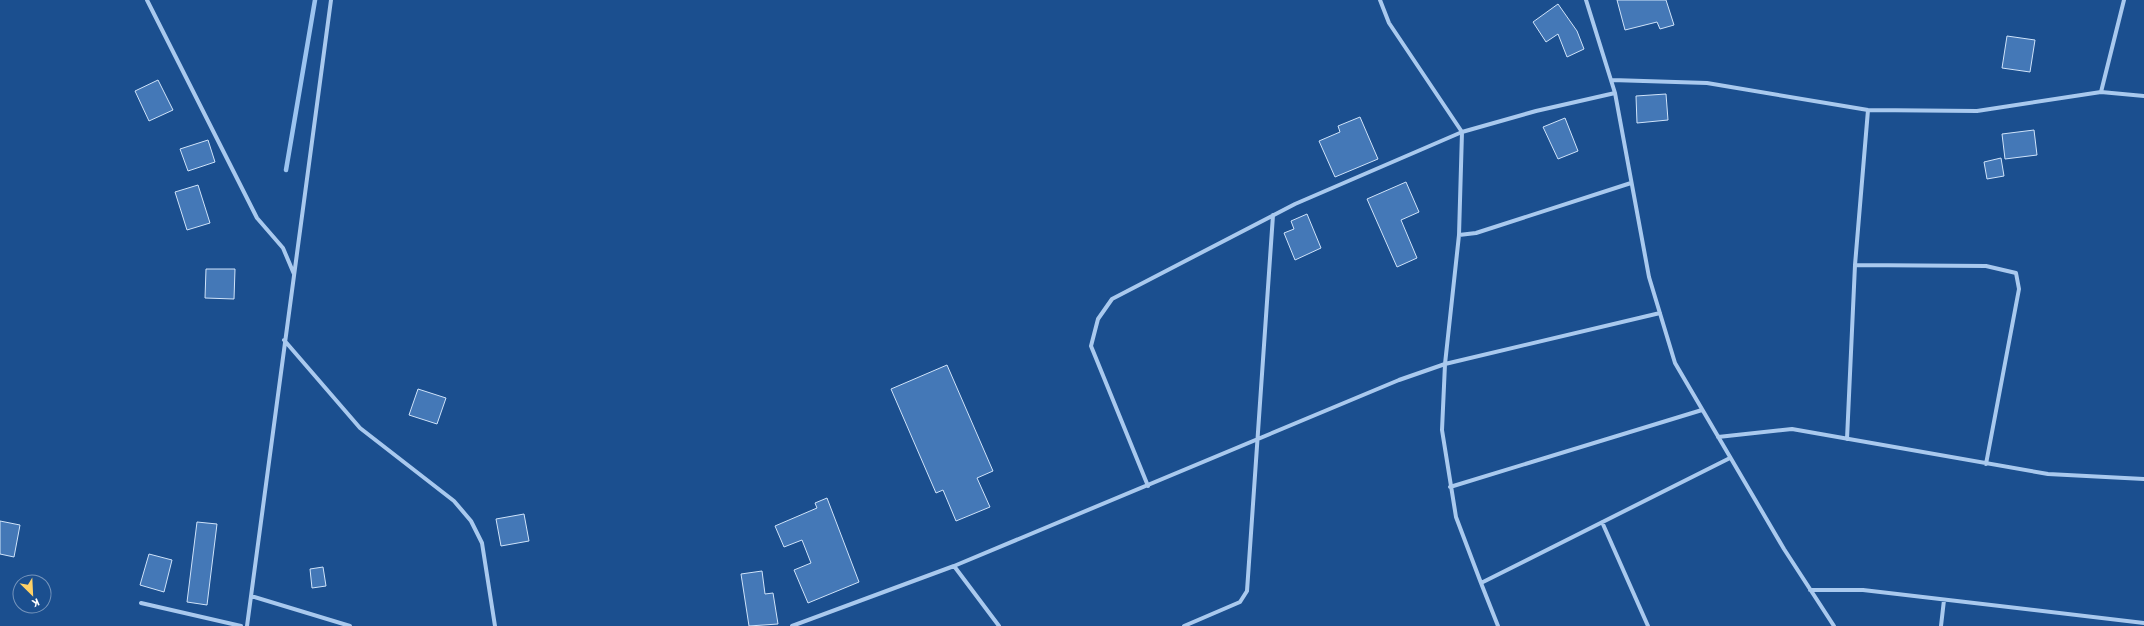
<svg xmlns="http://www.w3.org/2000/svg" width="2144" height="626" font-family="'Source Sans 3',sans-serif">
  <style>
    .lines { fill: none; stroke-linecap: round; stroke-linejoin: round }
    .stream { stroke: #9cc4f0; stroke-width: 4.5 }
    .building { fill: #4478b7; stroke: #cfe3fa }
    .street { stroke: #a9c9ee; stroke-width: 4 }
  </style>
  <rect width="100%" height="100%" fill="#1b4f8f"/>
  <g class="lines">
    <path class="stream" d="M286,170L315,0"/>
  </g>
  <path class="building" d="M1617,0H1666L1674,25L1660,29L1657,22L1625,30Z
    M1558,4L1577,31L1584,49L1567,57L1558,34L1546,42L1533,22Z
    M2007,36L2035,40L2030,72L2002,68Z
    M158,80L173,110L149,121L135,91Z
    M1666,94L1668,120L1637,123L1636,96Z
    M1360,117L1378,159L1335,177L1319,141L1340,132L1338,126Z
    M1565,118L1578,151L1558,159L1543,127Z
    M2034,130L2037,155L2005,159L2002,134Z
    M208,140L215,162L188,171L180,149Z
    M2001,158L2004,176L1987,179L1984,162Z
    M1406,182L1419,212L1401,220L1417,258L1397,267L1367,199Z
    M198,185L210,223L187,230L175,192Z
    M1307,214L1321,248L1295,260L1284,233L1294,229L1291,221Z
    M206,269H235L234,299L205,298Z
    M947,365L993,471L977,478L990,507L956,521L943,490L936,493L891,389Z
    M418,389L446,398L437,424L409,415Z
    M827,498L859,582L808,603L794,570L811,563L802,540L784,547L775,526L817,508L815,503Z
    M524,514L529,541L501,546L496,519Z
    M0,521L20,525L14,557L0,554Z
    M197,522L217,524L207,605L187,602Z
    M149,554L172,560L164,592L140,585Z
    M323,567L326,586L312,588L310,569Z
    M762,571L765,594L773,593L778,624L749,626L741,574Z"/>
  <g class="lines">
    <path class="street" d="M147,0L257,218L283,248L294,274
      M1380,0L1389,23L1462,132L1459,235L1445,364L1442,430L1456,517L1481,583
      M1586,0L1615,93L1649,277L1675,363L1784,549L1834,626
      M1612,80L1707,83L1868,110L1977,111L2101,92L2144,96
      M2101,92L2124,0
      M1459,235L1476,233L1631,183
      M1855,265L1986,266L2016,273L2019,289L1986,464
      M284,340L360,428L454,501L471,521L482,543L495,626
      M1718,437L1792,429L2048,474L2144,479
      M1847,439L1855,265L1868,110
      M1148,486L1091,346L1098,319L1112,299L1295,204L1462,132L1536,111L1615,93
      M1450,487L1702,410
      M1602,522L1648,626
      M954,566L999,626
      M1810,590H1863L2144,623
      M251,596L350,626
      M141,603L241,626
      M247,626L331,0
      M792,626L954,566L1399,380L1445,364L1660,313
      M1184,626L1240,602L1247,591L1273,215
      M1498,626L1481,583L1730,458
      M1941,626L1944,600"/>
  </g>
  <g transform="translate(32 594) rotate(156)"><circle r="19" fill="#1b4f8f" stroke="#7695bc"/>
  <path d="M0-3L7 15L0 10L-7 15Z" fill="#ffd166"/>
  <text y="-6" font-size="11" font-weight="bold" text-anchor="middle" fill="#ffffff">K</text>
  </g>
</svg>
